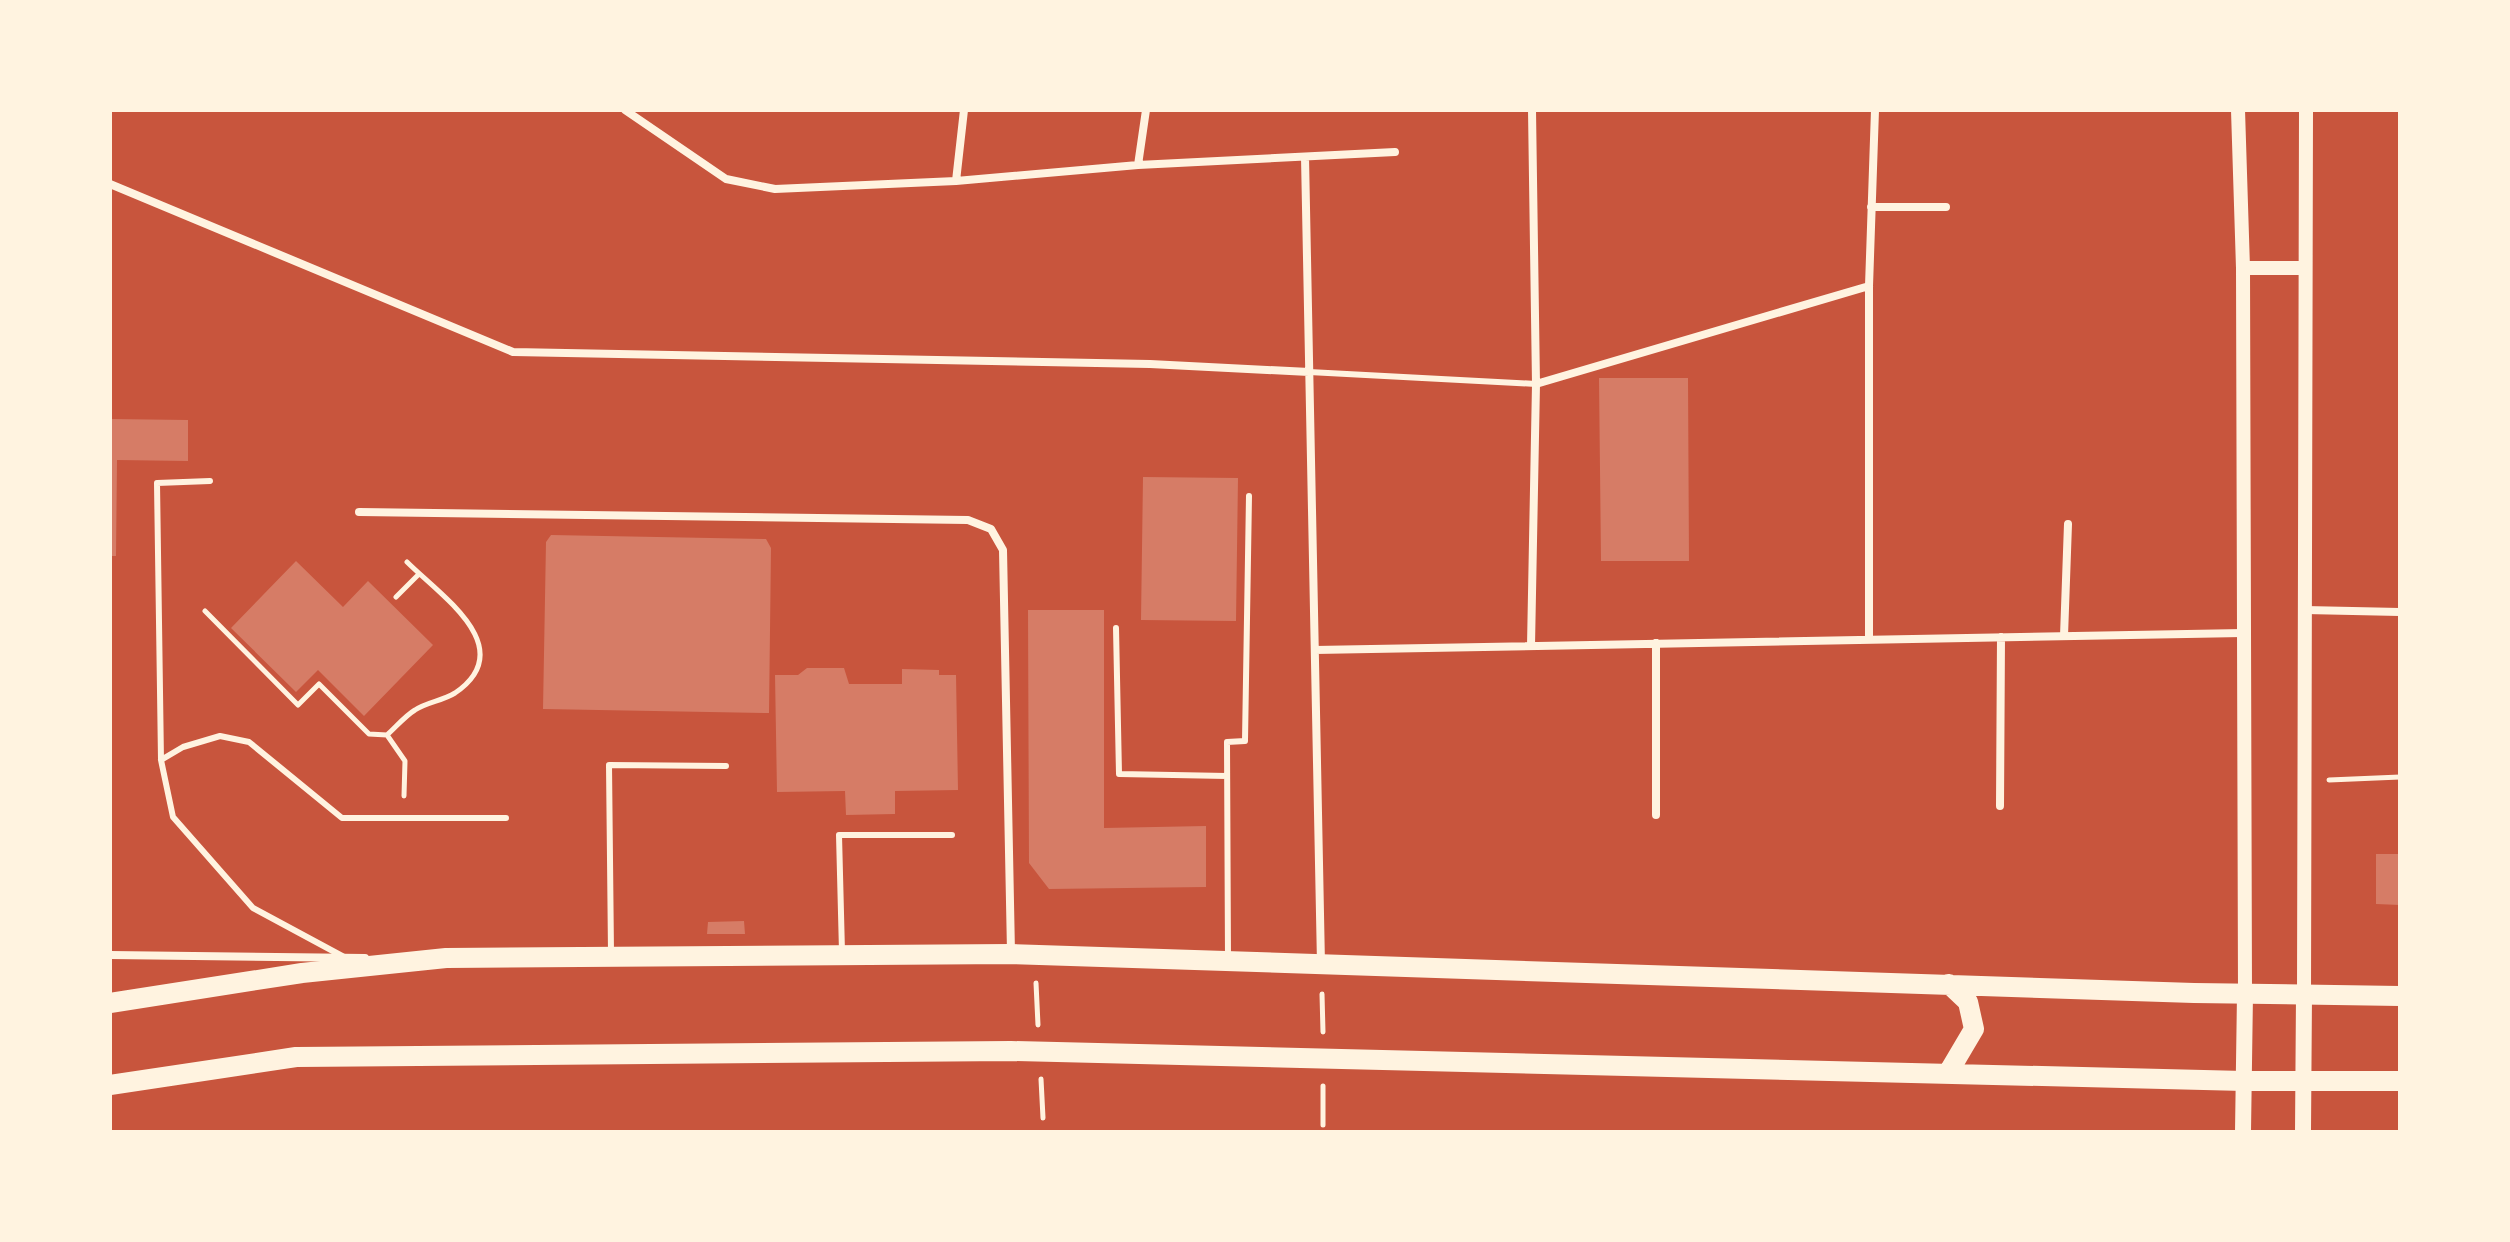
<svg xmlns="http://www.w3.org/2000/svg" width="2510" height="1242" font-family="Helvetica,sans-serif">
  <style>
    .building { fill: #d67c66 }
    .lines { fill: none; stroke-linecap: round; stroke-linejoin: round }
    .path { stroke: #fff3e0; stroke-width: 5 }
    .service { stroke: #fff3e0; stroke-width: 6 }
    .minor { stroke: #fff3e0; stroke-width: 8 }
    .tertiary { stroke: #fff3e0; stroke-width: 14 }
    .secondary { stroke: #fff3e0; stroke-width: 16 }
    .primary { stroke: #fff3e0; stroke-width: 20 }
  </style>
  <rect width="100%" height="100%" fill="#c8553d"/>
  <path class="building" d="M1599,378H1688L1689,561H1601Z
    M110,419L188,420V461L117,460L116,556H110Z
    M1143,477L1238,478L1236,621L1141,620Z
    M551,535L766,539L771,548L769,713L543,709L546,542Z
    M296,561L343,607L368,581L433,645L364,716L318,670L296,692L231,628Z
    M1028,610H1104V828L1206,826V887L1049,889L1029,863Z
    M807,668H844L849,684H902V669L939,670V675H956L958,790L895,791V814L846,815L845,791L777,792L775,675H798Z
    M2376,854H2400V905L2376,904Z
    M744,921L745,934H707L708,922Z"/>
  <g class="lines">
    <path class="path" d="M396,597L419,574
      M205,611L298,705L319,684L369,734L387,735C396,727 405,716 415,710C427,702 442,701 455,693C521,648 440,595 407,562
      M387,735L405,761L404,796
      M2329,780L2400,777
      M1036,983L1038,1025
      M1322,994L1323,1032
      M1041,1079L1043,1118
      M1323,1125V1086"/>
    <path class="service" d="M1309,372L1536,384
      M210,481L157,483L161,760L173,817L253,908L344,957
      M1116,628L1119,774L1227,776
      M161,760L183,747L220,736L249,742L342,818H506
      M842,952L839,835H952
      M611,953L609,765L726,766
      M1228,959L1227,742L1245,741L1249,496"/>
    <path class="minor" d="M625,110L726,179L775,189L956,181L1138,165L1395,152
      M1305,157L1321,964
      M1138,165L1146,110
      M956,181L964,110
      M110,184L513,352L1150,364L1309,372
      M1871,207H1946
      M1536,384L1869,286
      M359,512L968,520L991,529L1003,550L1011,952
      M2305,610L2400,612
      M2064,636L2068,524
      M1869,640V286L1875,110
      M1531,646L1536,384L1532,110
      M1315,650L2243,633
      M2000,806L2001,637
      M1656,815V643
      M110,955L365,958"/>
    <path class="tertiary" d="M2238,110L2243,268L2245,994
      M2243,268H2305
      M2304,995L2306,110"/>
    <path class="secondary" d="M2243,1132L2245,994
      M2303,1132L2304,995"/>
    <path class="primary" d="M110,1003L302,973L446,958L1011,954L2194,993L2400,996
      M1948,1073L1974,1029L1968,1002L1949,984
      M110,1085L296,1057L1011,1051L2244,1081H2400"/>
  </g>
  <rect width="2510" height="1242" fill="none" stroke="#fff3e0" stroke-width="224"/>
</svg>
